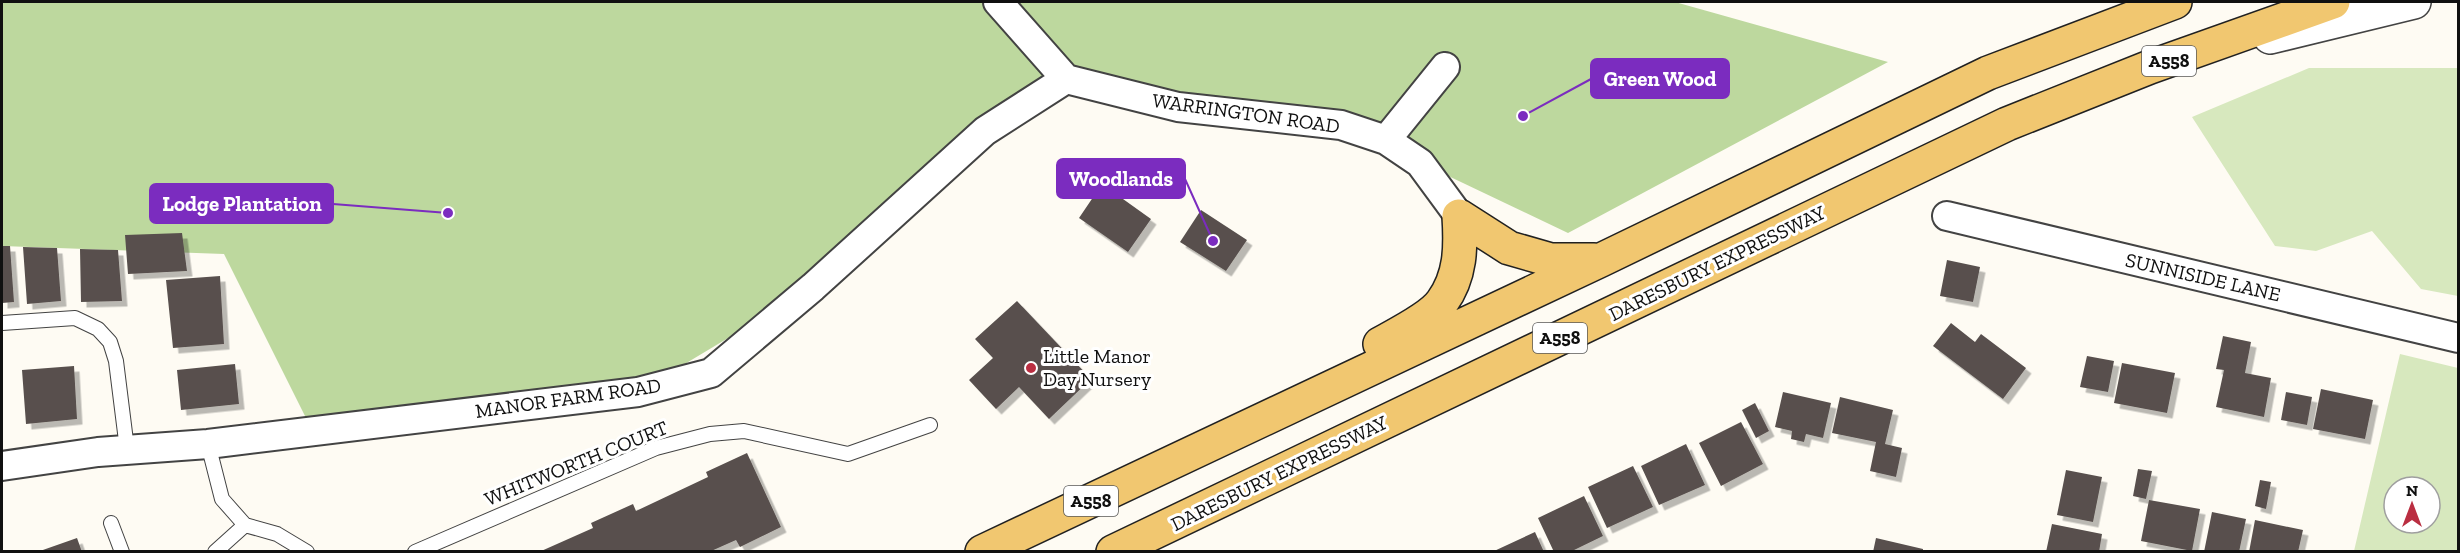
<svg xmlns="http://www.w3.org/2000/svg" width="2460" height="553" font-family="'Zilla Slab',serif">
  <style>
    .green { fill: #d7e8be; fill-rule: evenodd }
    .forest { fill: #bdd89e }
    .building { fill: #58504d; filter: url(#shadow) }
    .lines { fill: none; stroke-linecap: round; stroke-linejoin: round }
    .service-casing { stroke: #434343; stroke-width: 16 }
    .minor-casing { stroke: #434343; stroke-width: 32 }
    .tertiary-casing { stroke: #434343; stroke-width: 36 }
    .primary-casing { stroke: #212121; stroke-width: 36 }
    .service { stroke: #fff; stroke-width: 14 }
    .minor { stroke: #fff; stroke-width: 28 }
    .tertiary { stroke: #fff; stroke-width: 33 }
    .primary { stroke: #f1c770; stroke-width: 33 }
    .poi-dot { fill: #ba2e41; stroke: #fff; stroke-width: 2 }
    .labels { text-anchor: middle; stroke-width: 6; stroke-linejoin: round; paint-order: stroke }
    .shield { fill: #fff; stroke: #585858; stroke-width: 1.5 }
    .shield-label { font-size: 18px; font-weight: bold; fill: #101010 }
    .street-label { font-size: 20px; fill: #101010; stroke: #fff }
    .poi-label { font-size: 20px; fill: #101010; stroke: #fff; text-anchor: start }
    .leader { fill: none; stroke: #7b2cbf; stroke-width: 2 }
    .callout-dot { fill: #7b2cbf; stroke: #fff; stroke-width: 2 }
    .callout { fill: #7b2cbf; stroke: #7b2cbf; stroke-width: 2 }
    .callout-label { font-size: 21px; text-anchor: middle; font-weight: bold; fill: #fff }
  </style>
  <defs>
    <filter id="shadow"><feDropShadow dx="5.5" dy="5.5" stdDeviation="0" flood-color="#0004"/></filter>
  </defs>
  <rect width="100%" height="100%" fill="#fefbf3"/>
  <path class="green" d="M2309,68H2458V296L2421,289L2372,231L2316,251L2275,246L2192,117Z
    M2400,354L2458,368V551H2354ZM2394,487H2430V523H2394Z"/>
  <path class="forest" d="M2,2H1675L1888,62L1568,233L1421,163L1386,140L1066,79L813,287L638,392L312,430L224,254L2,246Z"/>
  <path class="building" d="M1102,184L1151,219L1128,252L1079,218Z
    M1201,210L1247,240L1226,271L1180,242Z
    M182,233L187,271L128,274L125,235Z
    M2,246H10L14,302L2,303Z
    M23,247L57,248L61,301L27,304Z
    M80,249L118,250L122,301L81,302Z
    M1947,260L1980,267L1973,302L1940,296Z
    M220,276L224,344L173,348L166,280Z
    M1017,301L1091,379L1049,419L1019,387L996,409L969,380L993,358L975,339Z
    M1951,323L1975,342L1981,334L2026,368L2003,399L1933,346Z
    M2223,336L2251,342L2245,373L2271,378L2264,417L2216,407L2224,370L2216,369Z
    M2087,356L2114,361L2108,392L2080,387Z
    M2122,363L2175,373L2167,413L2114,403Z
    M235,364L239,404L181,410L177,370Z
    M74,366L77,419L26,424L22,370Z
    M2321,389L2373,400L2365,439L2313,429Z
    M1783,392L1831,403L1823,438L1806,434L1804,442L1791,439L1792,431L1775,427Z
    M2286,392L2312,397L2307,425L2281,420Z
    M1840,397L1893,410L1885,444L1902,448L1896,477L1870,471L1876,442L1832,433Z
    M1755,403L1769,431L1756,438L1742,410Z
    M1741,422L1763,464L1721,486L1699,443Z
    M1686,444L1705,485L1659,505L1641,466Z
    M747,453L781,527L740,547L736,540L709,552H539L593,528L591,523L633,504L636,511L708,477L706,472Z
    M1633,466L1653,507L1607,528L1588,487Z
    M2138,469L2152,471L2146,499L2133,496Z
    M2066,470L2102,477L2093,522L2057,515Z
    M2260,480L2271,482L2266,509L2255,506Z
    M1584,496L1603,536L1570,552H1554L1538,518Z
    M2149,500L2200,509L2192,551L2141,541Z
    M2212,512L2246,519L2239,552H2204Z
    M2255,520L2303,530L2298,552H2249Z
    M2052,524L2102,534L2099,552H2046Z
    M1535,532L1544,552H1492Z
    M77,538L82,552H40V551Z
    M1876,538L1923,549V552H1873Z"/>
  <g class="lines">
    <g class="service-casing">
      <path id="service" d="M2,323L75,318L98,329L110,342L116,361L127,449
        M208,444L222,499L245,525L277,534L307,552
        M111,523L122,552
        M215,552L245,525
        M415,552L656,448L710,434L744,431L848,454L930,425"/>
    </g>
    <g class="minor-casing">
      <path id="minor" d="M998,2L1066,79L1178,107L1341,125L1386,140L1420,163L1459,216
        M1386,140L1445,67
        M1947,216L2458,338
        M2,466L98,452L208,444L638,392L711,373L813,287L985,131L1066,79"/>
    </g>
    <g class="tertiary-casing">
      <path id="tertiary" d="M2270,37L2414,2"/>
    </g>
    <g class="primary-casing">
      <path id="primary" d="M1459,216L1509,248L1551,260H1594
        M1380,344C1396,335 1432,317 1442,302C1461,276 1461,247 1459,216
        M982,552L1601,260L1988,73L2175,2
        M1113,552L2007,124L2150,67L2333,2"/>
    </g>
    <use href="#service" class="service"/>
    <use href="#minor" class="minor"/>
    <use href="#tertiary" class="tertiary"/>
    <use href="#primary" class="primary"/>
  </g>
  <circle class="poi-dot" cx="1031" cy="368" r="6"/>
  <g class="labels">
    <g class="shield">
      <rect x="2142" y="46" width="54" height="30" rx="4.5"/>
      <rect x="1533" y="323" width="54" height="30" rx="4.5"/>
      <rect x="1064" y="486" width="54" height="30" rx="4.5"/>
    </g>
    <g class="shield-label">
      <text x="2169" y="67">A558</text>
      <text x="1560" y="344">A558</text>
      <text x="1091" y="507">A558</text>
    </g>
    <g class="street-label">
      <text transform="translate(1246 113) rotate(8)" y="7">WARRINGTON ROAD</text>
      <text transform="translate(1717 263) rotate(-26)" y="7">DARESBURY EXPRESSWAY</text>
      <text transform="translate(2203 277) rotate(13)" y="7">SUNNISIDE LANE</text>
      <text transform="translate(568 398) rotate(-8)" y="7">MANOR FARM ROAD</text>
      <text transform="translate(576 463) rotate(-22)" y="7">WHITWORTH COURT</text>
      <text transform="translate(1279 473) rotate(-26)" y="7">DARESBURY EXPRESSWAY</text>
    </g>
    <g class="poi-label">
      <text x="1043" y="363">Little Manor<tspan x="1043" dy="23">Day Nursery</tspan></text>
    </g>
  </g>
  <path class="leader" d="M1523 116L1591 79M1213 241L1185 179M448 213L333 204"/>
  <g class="callout-dot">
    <circle cx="1523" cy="116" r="6"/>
    <circle cx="1213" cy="241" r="6"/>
    <circle cx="448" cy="213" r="6"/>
  </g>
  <g class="callout">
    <rect x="1591" y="59" width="138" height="39" rx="6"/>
    <rect x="1057" y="159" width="128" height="39" rx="6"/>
    <rect x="150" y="184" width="183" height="39" rx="6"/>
  </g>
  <g class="callout-label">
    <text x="1660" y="86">Green Wood</text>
    <text x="1121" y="186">Woodlands</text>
    <text x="242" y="211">Lodge Plantation</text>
  </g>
  <rect width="2460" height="553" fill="none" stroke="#101010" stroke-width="6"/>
  <g transform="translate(2412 505)"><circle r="28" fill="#ffffff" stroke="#9f9f9f" stroke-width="1.5"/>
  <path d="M0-4.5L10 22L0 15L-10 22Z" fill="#ba2e41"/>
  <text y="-9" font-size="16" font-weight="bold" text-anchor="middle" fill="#101010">N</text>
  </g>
</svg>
